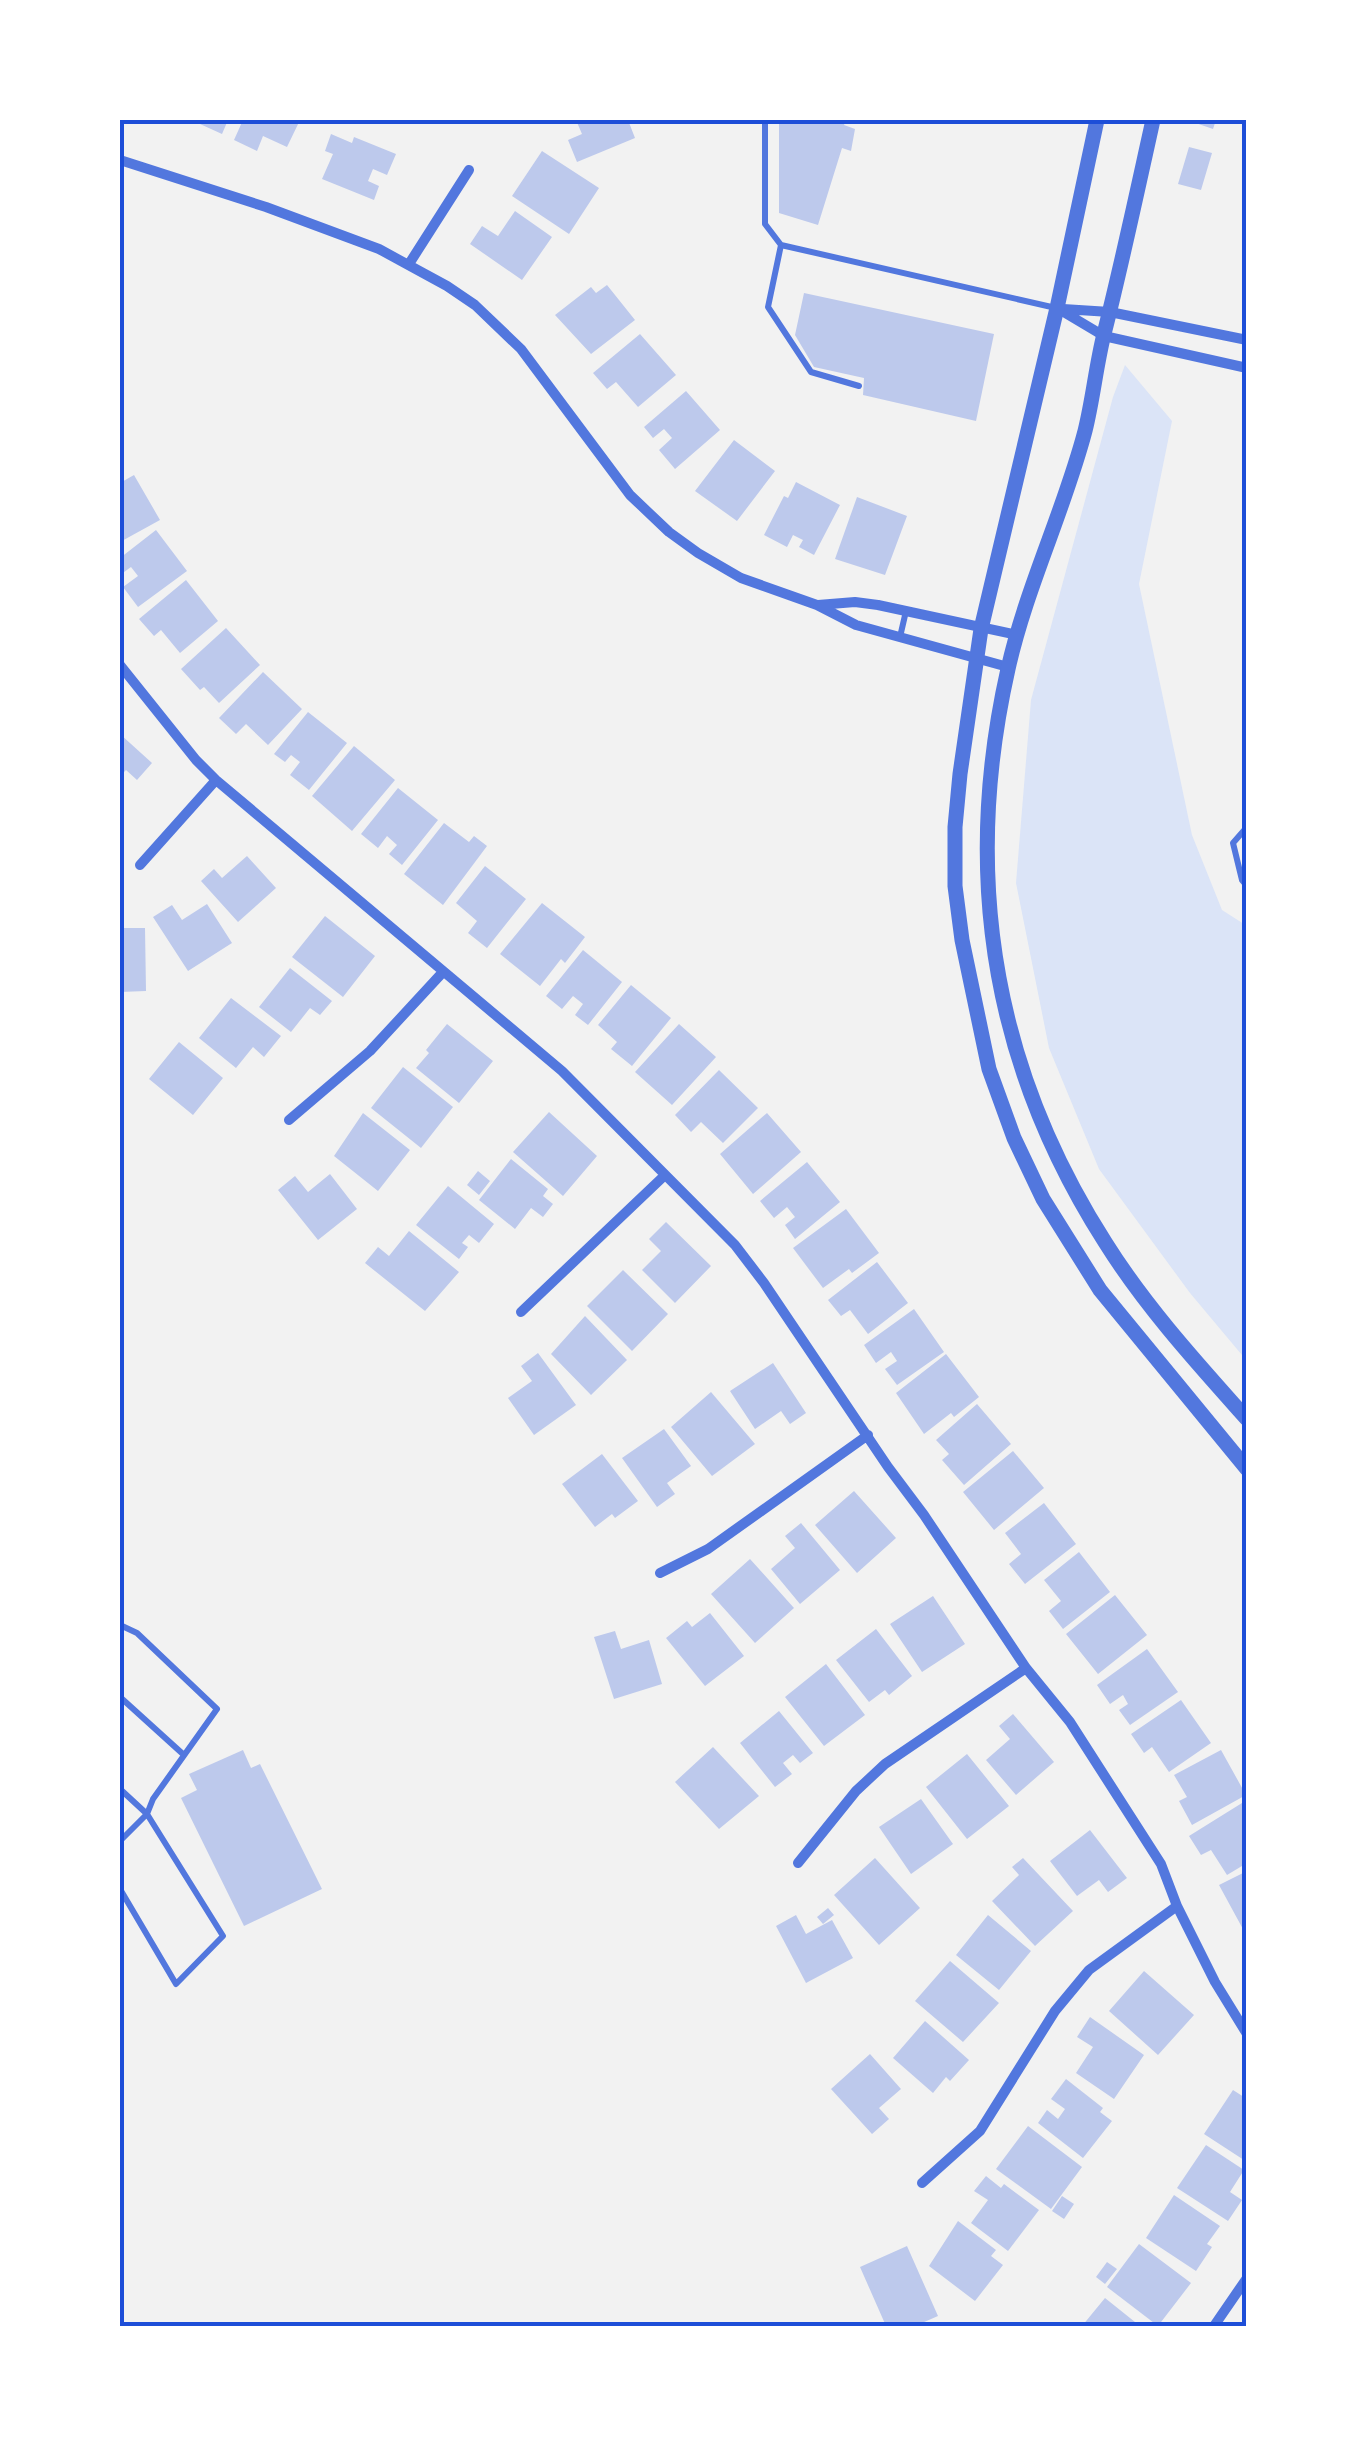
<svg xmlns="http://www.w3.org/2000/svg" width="1367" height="2446" font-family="'Open Sans',sans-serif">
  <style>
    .green { fill: #dbe4f7 }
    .building { fill: #bdc9ec }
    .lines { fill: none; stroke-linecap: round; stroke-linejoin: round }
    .service { stroke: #5277de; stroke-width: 6 }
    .minor { stroke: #5277de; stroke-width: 10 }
    .tertiary { stroke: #5277de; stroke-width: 15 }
    .neatline { fill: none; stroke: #1d4ed8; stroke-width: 4 }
  </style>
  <rect width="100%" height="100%" fill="#f2f2f2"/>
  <path class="green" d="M1125,365L1172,421L1139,584L1192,835L1222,910L1247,926V1361L1190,1293L1099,1169L1049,1048L1016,883L1031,700L1113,397Z"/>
  <path class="building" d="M202,120H228L222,134L200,124Z
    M243,120H300L287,147L263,136L257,151L234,140Z
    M576,120H628L635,138L577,162L568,140L582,134Z
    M779,120H846L844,125L855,129L851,151L842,148L818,225L779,213Z
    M1187,120H1216L1213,129Z
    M331,134L352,143L354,137L396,154L387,175L373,169L368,181L379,186L374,200L322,179L333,154L325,151Z
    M1189,147L1212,153L1201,190L1178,184Z
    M542,151L599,188L569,234L512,196Z
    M515,211L552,237L522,280L470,244L482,226L498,236Z
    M607,285L635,320L591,354L555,315L591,287L596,293Z
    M804,293L994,334L976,421L863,395L864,378L814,367L795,335Z
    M640,334L676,375L638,407L616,382L607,389L593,373Z
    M686,391L720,430L675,469L659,450L672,438L664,429L653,438L644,427Z
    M734,440L775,471L737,521L695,491Z
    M134,475L160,520L120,542V483Z
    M796,482L840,505L814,555L799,547L803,540L793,535L787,547L764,535L784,496L788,498Z
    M857,497L907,516L885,575L835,559Z
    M156,530L187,571L138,607L123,587L138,576L131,567L120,575V558Z
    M186,580L218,621L180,653L161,630L154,636L139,619Z
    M226,628L260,665L219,703L204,687L200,690L181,669Z
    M263,672L302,709L268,745L246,724L236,734L219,718Z
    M308,712L347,743L309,790L290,775L300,762L291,755L285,762L274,754Z
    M120,734L152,763L137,780L126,770L120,776Z
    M354,746L395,780L352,831L312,796Z
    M398,788L438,820L402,865L389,854L397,845L387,836L378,848L361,834Z
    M444,823L469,842L474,836L487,846L443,905L404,874Z
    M247,856L276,888L238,922L201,881L214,869L222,878Z
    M485,866L526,899L487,948L468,933L477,921L456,903Z
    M542,903L585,937L565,963L561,959L540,986L500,954Z
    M207,904L232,943L188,971L153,917L172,905L182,920Z
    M325,916L375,956L343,997L292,957Z
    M120,928H145L146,991L120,992Z
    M583,950L622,982L588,1025L575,1015L583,1004L573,996L562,1009L546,996Z
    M290,968L332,1001L320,1015L310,1008L291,1032L259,1007Z
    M631,985L671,1018L632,1066L611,1049L617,1042L598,1025Z
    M231,998L281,1036L264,1057L253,1047L236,1068L199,1038Z
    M447,1024L493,1061L459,1103L416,1068L429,1053L426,1050Z
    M679,1024L716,1057L672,1105L635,1072Z
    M179,1042L223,1078L193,1115L149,1079Z
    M403,1067L453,1107L421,1148L371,1108Z
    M719,1070L758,1108L723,1143L701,1122L691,1132L675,1115Z
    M549,1112L597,1156L563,1196L513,1152Z
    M363,1113L410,1150L378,1191L334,1156Z
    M767,1113L801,1152L753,1194L720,1154Z
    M511,1159L548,1189L543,1196L553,1204L543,1217L531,1208L515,1229L479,1200Z
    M807,1162L840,1202L795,1239L785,1225L795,1217L787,1207L774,1218L760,1201Z
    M478,1171L490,1181L479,1195L467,1185Z
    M330,1174L357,1209L318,1240L278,1190L295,1176L308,1192Z
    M448,1186L494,1224L479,1243L469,1235L462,1243L468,1247L459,1259L416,1225Z
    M846,1209L879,1253L852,1273L849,1269L823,1288L793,1248Z
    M666,1222L711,1266L675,1303L642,1270L661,1251L649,1239Z
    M409,1231L459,1272L425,1311L365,1263L378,1247L389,1256Z
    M877,1262L908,1303L868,1334L850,1310L841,1316L828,1300Z
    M623,1270L668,1314L632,1351L587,1306Z
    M914,1309L944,1352L897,1385L885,1369L897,1361L891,1352L876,1363L864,1345Z
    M585,1316L627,1360L591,1395L551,1354Z
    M538,1353L576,1405L534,1435L508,1398L532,1381L521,1366Z
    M946,1354L979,1397L954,1417L951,1413L924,1434L896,1393Z
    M773,1363L806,1413L790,1424L781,1411L755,1429L730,1391Z
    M711,1392L755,1444L712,1476L671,1427Z
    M977,1404L1011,1444L964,1485L942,1460L949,1454L936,1440Z
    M664,1429L691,1466L667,1483L675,1494L657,1507L622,1458Z
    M1013,1451L1044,1488L994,1530L963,1492Z
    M602,1454L638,1501L615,1518L612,1514L595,1527L562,1484Z
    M854,1491L896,1538L857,1573L815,1525Z
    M1044,1503L1076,1544L1025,1584L1009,1564L1021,1554L1005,1533Z
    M801,1523L840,1570L800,1604L771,1569L795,1548L785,1536Z
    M1079,1552L1110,1592L1063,1629L1049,1611L1061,1601L1044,1580Z
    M750,1559L794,1608L755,1643L711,1594Z
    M1115,1595L1147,1635L1098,1674L1066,1634Z
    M933,1596L965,1644L922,1672L890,1624Z
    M710,1613L744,1656L705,1686L666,1638L687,1621L692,1627Z
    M876,1629L912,1676L889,1695L885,1690L869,1702L836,1660Z
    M615,1631L621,1649L649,1640L662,1684L614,1699L594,1637Z
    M1147,1649L1178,1692L1130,1725L1119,1710L1128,1704L1123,1695L1110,1704L1097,1685Z
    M826,1664L865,1715L824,1746L785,1697Z
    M1181,1700L1211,1743L1169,1772L1152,1747L1144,1753L1131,1734Z
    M779,1711L813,1753L800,1763L793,1755L783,1763L792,1774L775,1787L740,1743Z
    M1013,1714L1054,1762L1016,1795L986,1760L1010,1739L999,1726Z
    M713,1747L759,1796L719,1829L675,1782Z
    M243,1750L251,1768L260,1764L322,1889L244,1926L181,1798L197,1790L189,1774Z
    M1221,1750L1246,1795L1192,1825L1179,1801L1187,1797L1174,1775Z
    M967,1754L1009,1806L967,1839L926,1787Z
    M921,1799L953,1844L911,1874L879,1827Z
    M1242,1803L1247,1812V1863L1227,1875L1211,1850L1201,1855L1189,1836Z
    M1090,1830L1127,1878L1108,1892L1099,1880L1077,1896L1050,1861Z
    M875,1858L920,1908L879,1945L834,1895Z
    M1023,1858L1073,1911L1035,1946L992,1901L1019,1875L1012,1867Z
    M1247,1871V1930L1244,1931L1219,1885Z
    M828,1908L834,1915L823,1924L817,1917Z
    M796,1915L806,1934L832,1920L853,1958L806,1983L776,1926Z
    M988,1915L1031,1951L999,1990L956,1955Z
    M950,1961L999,2003L963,2042L915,2001Z
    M1144,1971L1194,2015L1158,2055L1109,2011Z
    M1090,2017L1144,2055L1114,2099L1076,2073L1093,2047L1077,2037Z
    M925,2021L969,2060L950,2081L946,2077L933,2093L893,2058Z
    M870,2054L901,2089L879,2108L889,2119L872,2134L831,2089Z
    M1066,2079L1103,2108L1100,2112L1112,2121L1083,2158L1038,2123L1047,2110L1058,2119L1065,2109L1051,2099Z
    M1233,2090L1247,2099V2162L1204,2134Z
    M1028,2126L1082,2167L1051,2209L996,2169Z
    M1206,2145L1244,2170L1230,2192L1242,2200L1228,2221L1177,2188Z
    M986,2176L1001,2188L1004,2184L1039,2210L1008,2251L971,2223L988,2200L974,2191Z
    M1174,2195L1220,2226L1207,2244L1212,2247L1196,2271L1146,2238Z
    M1062,2196L1074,2204L1064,2219L1052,2211Z
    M958,2221L996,2250L991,2256L1003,2265L975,2301L929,2266Z
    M1139,2244L1191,2283L1158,2326L1107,2287Z
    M907,2246L938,2316L915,2326H886L860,2267Z
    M1107,2262L1117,2269L1105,2284L1096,2277Z
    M1105,2298L1140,2326H1082Z"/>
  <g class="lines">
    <path class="service" d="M765,120V224L781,245L768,307L811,372L859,386
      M781,245L1056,308
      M900,637L906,611
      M1247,827L1233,843L1242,880L1247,886
      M120,1625L137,1633L217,1709L153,1799L147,1814L120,1841
      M120,1697L184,1755
      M120,1789L147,1814L223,1936L176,1984L120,1889"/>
    <path class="minor" d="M120,160L266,207L379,249L447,286L475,305L521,349L630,495L669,532L698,553L741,578L817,605L856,625L1008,667
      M409,264L469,170
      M1057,308L1104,336L1247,368
      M1063,309L1110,312L1247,340
      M818,605L855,602L878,605L1018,635
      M120,665L196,760L216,780L562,1071L735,1245L764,1283L888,1467L924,1515L1026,1668L1070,1722L1161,1864L1177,1906L1215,1982L1247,2034
      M140,865L216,780
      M289,1120L370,1051L443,972
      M521,1312L664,1176
      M660,1573L708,1549L868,1435
      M798,1863L856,1791L885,1764L1026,1668
      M922,2183L980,2131L1055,2011L1089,1970L1177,1906
      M1214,2326L1247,2278"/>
    <path class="tertiary" d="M1097,120L1057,308L981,629L960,774L955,827V886L962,940L989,1069L1014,1138L1043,1199L1100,1290L1247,1469
      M1153,120C1137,192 1122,263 1104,334C1096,366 1093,399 1085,431C1064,511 1026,588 1008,669C962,873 992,1065 1105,1242C1145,1306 1197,1363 1247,1419"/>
  </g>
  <rect width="1367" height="2446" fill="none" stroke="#ffffff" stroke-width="245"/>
  <rect x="122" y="122" width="1122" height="2202" class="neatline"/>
</svg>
